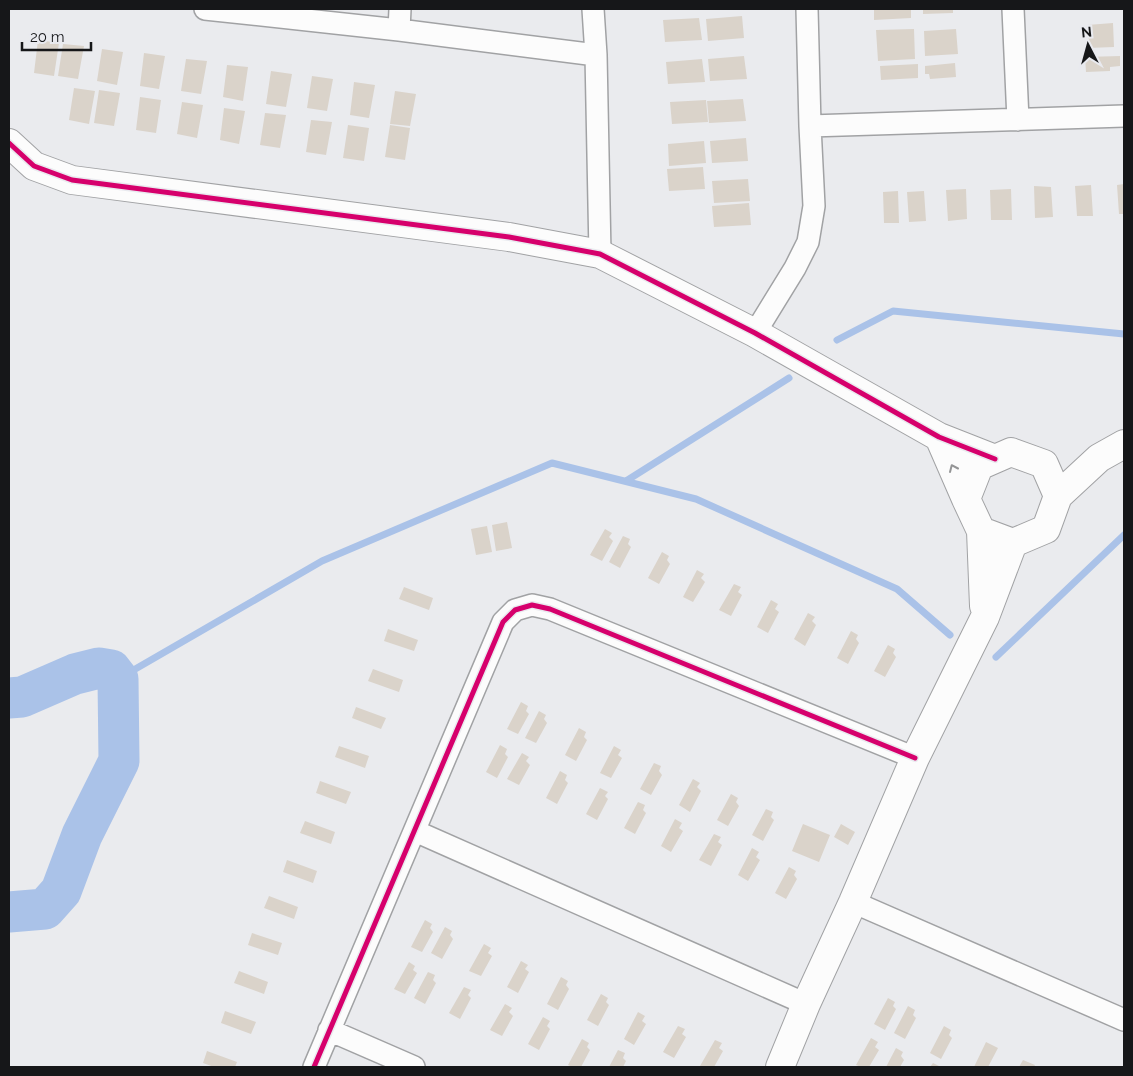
<svg xmlns="http://www.w3.org/2000/svg" width="1133" height="1076" font-family="Raleway,sans-serif">
  <style>
    .lines { fill: none; stroke-linecap: round; stroke-linejoin: round }
    .stream { stroke: #aac2e8; stroke-width: 7 }
    .river { stroke: #aac2e8; stroke-width: 41 }
    .building { fill: #dad3ca }
    .minor-casing { stroke: #a1a2a4; stroke-width: 24 }
    .tertiary-casing { stroke: #a1a2a4; stroke-width: 30 }
    .minor { stroke: #fcfcfc; stroke-width: 21 }
    .tertiary { stroke: #fcfcfc; stroke-width: 28 }
    .cycleway-casing { stroke: #e9eaef; stroke-width: 8 }
    .cycleway { stroke: #d6006c; stroke-width: 5 }
    .oneway { stroke: #949596 }
  </style>
  <rect width="100%" height="100%" fill="#eaebee"/>
  <g class="lines">
    <path class="stream" d="M837,340L893,311L1124,334
      M626,481L789,378
      M996,657L1124,535
      M118,679L322,561L552,463L696,499L897,589L950,635"/>
    <path class="river" d="M9,698L22,697L75,674L99,668L111,670L118,679L119,761L82,835L61,891L45,909L9,912"/>
  </g>
  <path class="building" d="M874,9H911V18L874,20Z
    M923,9H953V13L923,14Z
    M742,16L744,38L708,41L706,19Z
    M699,18L702,40L665,42L663,20Z
    M1113,23L1114,47L1088,48L1087,25Z
    M914,29L915,59L878,61L876,30Z
    M956,29L958,54L925,56L924,31Z
    M38,40L59,43L54,76L34,73Z
    M63,44L84,46L78,79L58,76Z
    M102,49L123,52L117,85L97,81Z
    M144,53L165,56L159,89L140,86Z
    M744,56L747,79L710,81L708,59Z
    M1120,56V66L1110,67V71L1086,72L1085,57Z
    M186,59L207,61L201,94L181,91Z
    M702,59L705,82L668,84L666,62Z
    M955,63L956,77L930,79L929,74H925V66Z
    M918,64V78L881,80L880,66Z
    M227,65L248,67L243,101L223,97Z
    M271,71L292,74L286,107L266,104Z
    M312,76L333,79L327,111L307,108Z
    M354,82L375,85L369,118L350,115Z
    M74,88L95,91L89,124L69,120Z
    M99,90L120,93L114,126L94,123Z
    M395,91L416,94L410,126L390,124Z
    M140,97L161,100L156,133L136,130Z
    M743,99L746,121L709,123L707,101Z
    M706,100L708,122L672,124L670,102Z
    M182,102L203,105L197,138L177,134Z
    M224,108L245,111L239,144L220,140Z
    M265,113L286,115L280,148L260,145Z
    M311,120L332,122L326,155L306,152Z
    M348,125L369,128L364,161L343,158Z
    M390,125L410,128L405,160L385,157Z
    M746,138L748,161L712,163L710,141Z
    M704,141L706,163L669,166L668,144Z
    M703,167L705,189L669,191L667,169Z
    M748,179L750,201L714,203L712,181Z
    M1124,184V214H1119L1117,185Z
    M1091,185L1093,216H1077L1075,186Z
    M1034,186L1051,187L1053,217L1035,218Z
    M966,189L967,219L948,221L946,190Z
    M1011,189L1012,220H991L990,190Z
    M898,191L899,223H884L883,192Z
    M924,191L926,221L909,222L907,192Z
    M749,203L751,225L714,227L712,206Z
    M507,522L512,548L496,551L492,525Z
    M487,526L492,552L476,555L471,529Z
    M605,529L612,533L609,537L613,541L602,561L590,555Z
    M623,536L630,539L628,544L631,547L620,568L609,562Z
    M662,552L669,556L667,560L670,564L659,584L648,578Z
    M697,570L704,574L701,578L705,582L693,602L683,597Z
    M734,584L741,587L738,592L742,595L731,616L719,610Z
    M404,587L433,598L429,610L399,599Z
    M771,600L778,604L775,609L779,612L768,633L757,627Z
    M808,613L815,617L812,621L816,625L805,646L794,639Z
    M388,629L418,640L414,651L384,641Z
    M851,631L858,635L856,639L859,643L848,664L837,658Z
    M888,645L895,649L893,653L896,657L885,677L874,671Z
    M373,669L403,680L399,692L368,681Z
    M521,702L528,706L526,711L529,714L518,734L507,729Z
    M356,707L386,718L381,729L352,718Z
    M539,711L546,715L544,719L547,723L536,743L525,738Z
    M579,728L586,732L584,737L587,740L576,761L565,755Z
    M500,745L507,749L505,754L508,757L497,778L486,772Z
    M339,746L369,756L365,768L335,757Z
    M614,746L621,750L618,755L622,758L611,778L600,773Z
    M522,753L529,757L526,761L530,765L519,785L507,779Z
    M654,763L661,766L659,771L662,775L651,795L640,789Z
    M560,771L567,775L565,780L568,783L557,804L546,798Z
    M693,779L700,783L697,787L701,791L690,812L679,805Z
    M320,781L351,792L346,804L316,793Z
    M600,788L608,792L605,796L608,799L597,820L586,814Z
    M731,794L738,798L736,802L739,806L728,826L717,820Z
    M638,802L645,805L643,810L646,813L635,834L624,828Z
    M766,809L773,812L771,817L774,820L763,841L752,835Z
    M675,819L682,823L679,828L683,831L671,852L661,846Z
    M305,821L335,832L331,844L300,833Z
    M803,824L830,835L819,862L792,851Z
    M841,824L855,832L848,845L834,837Z
    M714,834L721,837L718,842L722,845L711,866L699,860Z
    M752,848L759,852L756,857L760,860L748,881L738,875Z
    M287,860L317,871L313,883L283,872Z
    M789,867L796,871L794,875L797,879L786,899L775,893Z
    M269,896L298,907L294,919L264,908Z
    M425,920L432,924L430,928L433,932L422,952L411,947Z
    M445,927L452,931L450,935L453,939L442,959L431,953Z
    M252,933L282,943L278,955L248,945Z
    M484,944L491,948L488,953L492,956L481,976L469,971Z
    M521,961L528,965L525,969L529,972L518,993L507,987Z
    M409,962L415,966L413,970L417,973L405,994L394,989Z
    M239,971L268,982L264,994L234,983Z
    M428,972L435,975L433,980L436,983L425,1004L414,998Z
    M561,977L568,981L566,985L569,989L558,1010L547,1004Z
    M464,987L471,990L468,995L471,998L460,1019L449,1013Z
    M601,994L608,998L606,1002L609,1005L598,1026L587,1020Z
    M888,998L895,1002L893,1006L896,1009L885,1030L874,1024Z
    M505,1004L512,1008L509,1012L513,1016L502,1036L490,1030Z
    M908,1006L915,1010L913,1015L916,1018L905,1039L894,1033Z
    M225,1011L256,1022L251,1034L221,1023Z
    M638,1012L645,1016L642,1021L646,1024L634,1045L624,1039Z
    M543,1017L550,1021L547,1026L550,1029L539,1050L528,1044Z
    M678,1026L685,1029L682,1034L686,1037L674,1058L663,1052Z
    M944,1026L951,1030L949,1035L952,1038L941,1059L930,1053Z
    M871,1038L878,1042L875,1047L879,1050L869,1067H861L856,1065Z
    M582,1039L589,1043L587,1047L590,1050L581,1067H572L568,1065Z
    M715,1040L722,1043L719,1048L723,1051L714,1067H703L700,1066Z
    M986,1042L998,1048L988,1067H974Z
    M896,1048L903,1052L901,1056L904,1060L900,1067H886Z
    M618,1050L625,1053L623,1058L626,1061L623,1067H609Z
    M207,1051L237,1062L235,1067H214L203,1063Z
    M1023,1060L1035,1065L1034,1067H1019Z
    M933,1063L941,1067H930Z"/>
  <g class="lines">
    <g class="minor-casing">
      <path id="minor" d="M205,9L399,30L596,55
        M593,9L596,55L600,254
        M1013,9L1018,120
        M399,30L400,9
        M810,126L1124,116
        M755,333L795,268L808,242L814,206L810,126L807,9
        M415,831L806,1004
        M853,902L1124,1020
        M329,1030L414,1067
        M314,1067L503,622L515,610L532,605L550,609L915,758"/>
    </g>
    <g class="tertiary-casing">
      <path id="tertiary" d="M9,143L34,166L72,180L509,237L600,254L755,333L939,437L995,459
        M939,437L966,499
        M1011,452L1044,464L1058,496L1046,529L1013,543L981,531L966,499L979,466Z
        M1058,496L1099,458L1124,444
        M981,531L984,606
        M780,1067L806,1004L853,902L915,758L985,617L1013,543"/>
    </g>
    <use href="#minor" class="minor"/>
    <use href="#tertiary" class="tertiary"/>
    <g class="cycleway-casing">
      <path id="cycleway" d="M9,143L34,166L72,180L509,237L600,254L755,333L939,437L995,459
        M314,1067L503,622L515,610L532,605L550,609L915,758"/>
    </g>
    <use href="#cycleway" class="cycleway"/>
  </g>
  <defs><path id="oneway-chevron" d="M-2-3.5L2.5 0L-2 3.5" fill="none" stroke-width="1.6" stroke-linecap="round" stroke-linejoin="round" transform="scale(1.25)"/></defs>
  <use class="oneway" href="#oneway-chevron" transform="translate(953 468) rotate(-114)"/>
  <rect width="1133" height="1076" fill="none" stroke="#161719" stroke-width="20"/>
  <g transform="translate(1088 45) rotate(354)" stroke="#e9eaef" stroke-width="4" paint-order="stroke">
  <path d="M0-4L9 19L0 12L-9 19Z" fill="#161719"/>
  <text y="-8" font-size="14" font-weight="bold" text-anchor="middle" fill="#161719">N</text>
  </g>
  <path d="M22 42v8h69v-8" fill="none" stroke="#161719" stroke-width="2.5"/>
  <text x="30" y="42" font-size="15" fill="#161719" stroke="#e9eaef" stroke-width="4" paint-order="stroke">20 m</text>
</svg>
